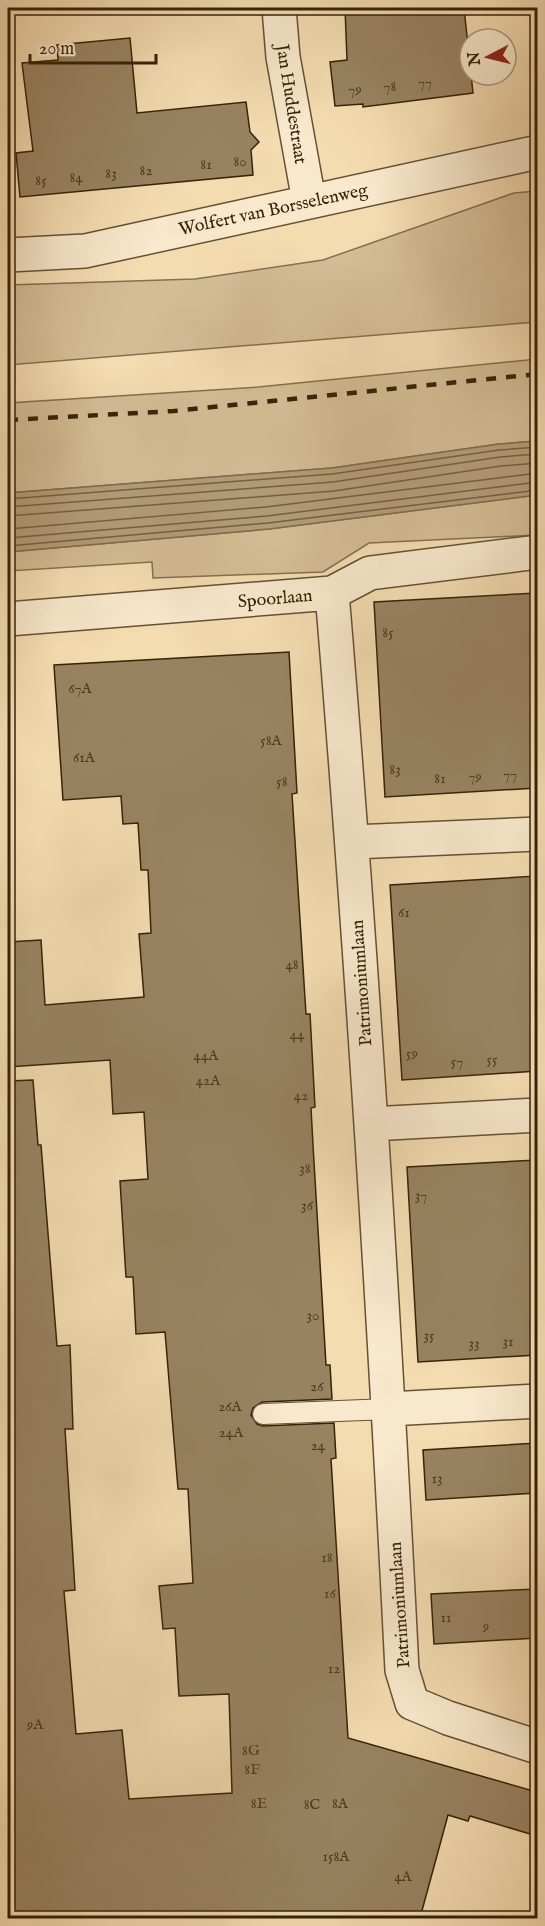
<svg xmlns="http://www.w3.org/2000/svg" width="545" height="1926" font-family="'IM FELL English',serif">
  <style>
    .green { fill: #d4bd95; stroke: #847050; stroke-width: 1.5 }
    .water { fill: #b39d78; stroke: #816c4c; stroke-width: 1.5 }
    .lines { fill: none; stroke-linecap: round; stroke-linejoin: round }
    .shore { stroke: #746041; stroke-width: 1.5 }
    .building { fill: #988361; stroke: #35230a; stroke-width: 1.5 }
    .lane-casing { stroke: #655134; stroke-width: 22 }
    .street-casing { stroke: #655134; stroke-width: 36 }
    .lane { stroke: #f8e8cc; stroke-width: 20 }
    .street { stroke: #f8e8cc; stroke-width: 33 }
    .rail { stroke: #35230a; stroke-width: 4.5; stroke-dasharray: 10 10; stroke-linecap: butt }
    .labels { text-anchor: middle; stroke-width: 5; stroke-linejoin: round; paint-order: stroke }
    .number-label { font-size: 15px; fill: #4e3b20 }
    .street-label { font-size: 18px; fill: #35230a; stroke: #f8e8cc }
  </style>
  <rect width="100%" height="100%" fill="#f4dcb1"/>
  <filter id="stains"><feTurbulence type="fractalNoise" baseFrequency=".00333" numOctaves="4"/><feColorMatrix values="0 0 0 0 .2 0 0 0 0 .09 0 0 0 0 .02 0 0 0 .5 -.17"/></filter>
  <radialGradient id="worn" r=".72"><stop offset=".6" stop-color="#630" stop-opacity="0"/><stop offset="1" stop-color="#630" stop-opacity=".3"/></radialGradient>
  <path class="green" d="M537,191V322L8,365V285L195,279L323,260L514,193Z
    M537,359V441L499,444L332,468L8,493V403L258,387Z
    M537,495V535L369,543L323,572L153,578L152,562L8,571V552L269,529Z"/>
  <path class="water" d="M537,441V495L269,529L8,552V493L332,468L499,444Z"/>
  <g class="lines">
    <path class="shore" d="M8,499L332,474L499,450L538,447
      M8,507L333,482L500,457L538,454
      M8,516L334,491L501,466L538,463
      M8,529L266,507L538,473
      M8,538L267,516L538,482
      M8,546L268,523L538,490"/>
  </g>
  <path class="building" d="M345,8H464L473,93L363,107V104L335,106L330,62L347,60Z
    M130,38L137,113L246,102L250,132L259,142L251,150L253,175L20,197L16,153L33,151L22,63L58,60L57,45Z
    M537,593V788L385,797L374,602Z
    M289,652L297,793L292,794L306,1014H310L315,1107L311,1108L313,1145L326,1365H330L332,1399L262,1402L253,1408L251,1415L257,1424L263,1426L334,1423L336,1458L331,1459L348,1738L537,1792V1836L470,1816L468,1821L448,1815L420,1918H8V1081L33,1080L38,1145H41L57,1346L70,1345L73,1429H65L75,1590L64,1591L76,1734L122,1730L129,1799L232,1793L229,1694L179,1696L175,1628L163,1629L159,1586L193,1583L188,1489H178L165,1332L136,1334L133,1277H126L120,1181L148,1179L144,1112L113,1114L110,1060L8,1067V942L41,940L45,1005L144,997L139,934L151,933L148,870H141L138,823L123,824L121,796L63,800L54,665Z
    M537,876V927H533L537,990V1071L402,1080L390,885Z
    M537,1160V1355L418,1362L407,1167Z
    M537,1443V1493L426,1500L423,1450Z
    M537,1589V1638L434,1644L431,1594Z"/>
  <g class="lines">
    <g class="lane-casing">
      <path id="lane" d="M263,1414L389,1409"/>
    </g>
    <g class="street-casing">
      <path id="street" d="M279,8L283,57L309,201
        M8,255L85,251L538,152
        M332,593C362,952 384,1311 402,1670L412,1703L448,1718L538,1747
        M8,619L332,593L370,573L538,552
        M353,842L538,834
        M371,1124L538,1115
        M389,1409L538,1401"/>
    </g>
    <use href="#lane" class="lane"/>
    <use href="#street" class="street"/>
    <path class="rail" d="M8,420L174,411L538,374"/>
  </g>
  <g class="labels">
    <g class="number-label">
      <text x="425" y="87">77</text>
      <text x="390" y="91">78</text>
      <text x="355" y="94">79</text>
      <text x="240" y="166">80</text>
      <text x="206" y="169">81</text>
      <text x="146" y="175">82</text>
      <text x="111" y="178">83</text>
      <text x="76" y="182">84</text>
      <text x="41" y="185">85</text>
      <text x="388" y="637">85</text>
      <text x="80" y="693">67A</text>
      <text x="271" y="745">58A</text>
      <text x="84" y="762">61A</text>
      <text x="395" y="774">83</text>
      <text x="510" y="779">77</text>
      <text x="475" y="781">79</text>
      <text x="440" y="783">81</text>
      <text x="282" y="786">58</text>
      <text x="404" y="917">61</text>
      <text x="292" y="969">48</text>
      <text x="297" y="1039">44</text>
      <text x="412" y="1058">59</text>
      <text x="206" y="1060">44A</text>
      <text x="492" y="1064">55</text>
      <text x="457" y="1066">57</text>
      <text x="208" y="1085">42A</text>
      <text x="301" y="1100">42</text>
      <text x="305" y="1173">38</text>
      <text x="421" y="1200">37</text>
      <text x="307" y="1210">36</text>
      <text x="313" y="1320">30</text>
      <text x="429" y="1340">35</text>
      <text x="508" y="1346">31</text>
      <text x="474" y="1348">33</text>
      <text x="317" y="1391">26</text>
      <text x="230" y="1411">26A</text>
      <text x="231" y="1437">24A</text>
      <text x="318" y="1450">24</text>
      <text x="437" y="1483">13</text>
      <text x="327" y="1562">18</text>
      <text x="330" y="1598">16</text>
      <text x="446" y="1622">11</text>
      <text x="486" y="1631">9</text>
      <text x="334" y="1673">12</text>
      <text x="35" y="1729">9A</text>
      <text x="251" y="1755">8G</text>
      <text x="252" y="1774">8F</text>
      <text x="259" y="1808">8E</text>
      <text x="340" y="1808">8A</text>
      <text x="312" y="1809">8C</text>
      <text x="336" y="1861">158A</text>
      <text x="403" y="1881">4A</text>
    </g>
    <g class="street-label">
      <text transform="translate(292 104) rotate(81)" y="6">Jan Huddestraat</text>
      <text transform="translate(273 209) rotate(-12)" y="6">Wolfert van Borsselenweg</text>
      <text transform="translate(275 598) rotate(-5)" y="6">Spoorlaan</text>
      <text transform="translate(361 983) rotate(-94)" y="6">Patrimoniumlaan</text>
      <text transform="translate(399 1605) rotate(-94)" y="6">Patrimoniumlaan</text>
    </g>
  </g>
  <rect width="545" height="1926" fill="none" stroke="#f4dcb1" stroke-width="30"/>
  <rect x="9" y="9" width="527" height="1908" fill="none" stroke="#35230a" stroke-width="3"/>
  <rect x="15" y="15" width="515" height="1896" fill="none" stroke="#35230a" stroke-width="1.5"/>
  <g transform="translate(488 57) rotate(263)"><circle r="28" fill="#f8e8cc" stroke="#aa997e" stroke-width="1.5"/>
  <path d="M0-4.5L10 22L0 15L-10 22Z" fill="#8f2418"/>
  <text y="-9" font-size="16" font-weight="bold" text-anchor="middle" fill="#35230a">N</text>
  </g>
  <path d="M30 54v9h126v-9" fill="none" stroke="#35230a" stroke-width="3"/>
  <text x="39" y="54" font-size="18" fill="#35230a" stroke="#f8e8cc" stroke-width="4.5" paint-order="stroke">20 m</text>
  <rect width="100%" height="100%" filter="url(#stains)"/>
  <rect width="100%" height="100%" fill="url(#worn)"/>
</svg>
